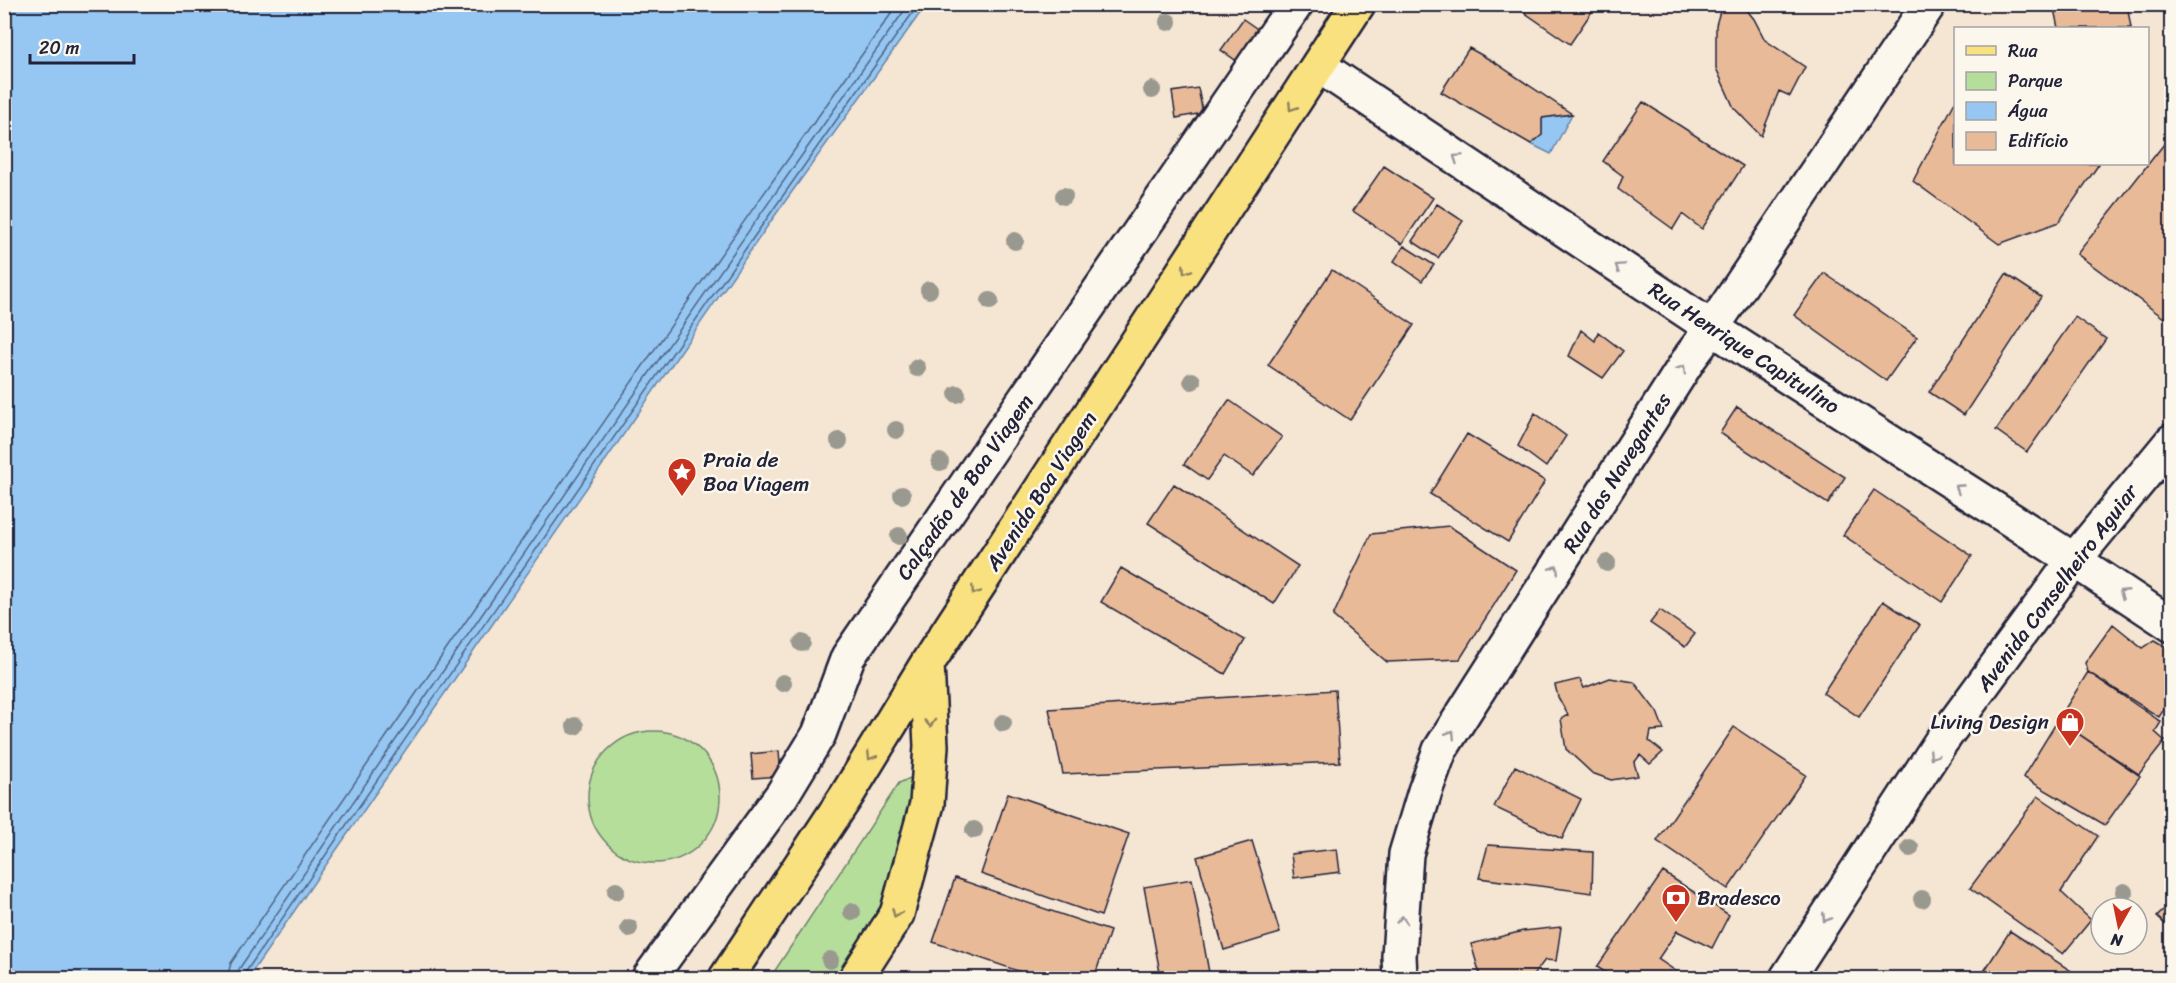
<svg xmlns="http://www.w3.org/2000/svg" width="2176" height="983" font-family="Sriracha,sans-serif">
  <style>
    .green { fill: #b6de9b; stroke: #6c806b; stroke-width: 1.5 }
    .water { fill: #95c7f2; stroke: #6785a9; stroke-width: 1.5 }
    .lines { fill: none; stroke-linecap: round; stroke-linejoin: round }
    .shore { stroke: #506484; stroke-width: 1.5 }
    .building { fill: #e8ba98; stroke: #22223b; stroke-width: 1.5 }
    .street-casing { stroke: #22223b; stroke-width: 38 }
    .secondary-casing { stroke: #22223b; stroke-width: 38 }
    .primary-casing { stroke: #22223b; stroke-width: 38 }
    .street { stroke: #fbf7ec; stroke-width: 33 }
    .secondary { stroke: #fbf7ec; stroke-width: 33 }
    .primary { stroke: #fae180; stroke-width: 33 }
    .tree { fill: #99998f }
    .oneway { stroke: #8e825e }
    .oneway2 { stroke: #99979c }
    .labels { text-anchor: middle; stroke-width: 5; stroke-linejoin: round; paint-order: stroke }
    .street-label { font-size: 21px; fill: #22223b; stroke: #fbf7ec }
    .poi-label { font-size: 21px; fill: #22223b; stroke: #fbf7ec; text-anchor: start }
  </style>
  <rect width="100%" height="100%" fill="#f5e5d3"/>
  <filter id="ink" filterUnits="userSpaceOnUse"><feTurbulence type="fractalNoise" baseFrequency=".0167" numOctaves="2"/><feDisplacementMap in="SourceGraphic" scale="12" xChannelSelector="R" yChannelSelector="G"/><feConvolveMatrix kernelMatrix="1 2 1 2 8 2 1 2 1" color-interpolation-filters="sRGB"/></filter>
  <g filter="url(#ink)">
    <path class="green" d="M588 797a66 66 0 1 1 132 0a66 66 0 1 1-132 0Z
      M910,778L918,780L889,899L843,978H770L899,783Z"/>
    <path class="water" d="M5,4L926,5L771,221L248,978H5Z
      M1572,114L1551,154L1531,144L1542,135V118Z"/>
    <g class="lines">
      <path class="shore" d="M227,978L231,963C451,642 672,321 898,4
        M236,978L239,969C460,645 682,323 909,4
        M244,978L245,973C467,648 690,324 919,4"/>
    </g>
    <path class="building" d="M1512,4H1597L1570,44Z
      M1722,4H1742L1754,19L1765,40L1805,67L1790,96L1779,91L1761,136L1734,108L1716,68V25Z
      M2053,4H2127L2131,28H2058Z
      M1243,19L1263,33L1241,64L1221,50Z
      M1469,48L1494,62L1572,114L1542,118V135L1531,144L1441,92Z
      M1198,88L1203,113L1176,118L1172,92Z
      M1956,100V164H2099L2059,222L1999,244L1913,181Z
      M1643,102L1743,166L1702,229L1682,214L1673,229L1618,189L1623,176L1603,161Z
      M2172,134V308L2164,318L2077,254Z
      M1384,166L1433,198L1402,244L1353,211Z
      M1437,204L1463,221L1438,258L1412,241Z
      M1404,246L1434,265L1422,281L1394,261Z
      M1332,270L1414,325L1350,420L1268,365Z
      M1824,273L1917,337L1886,381L1794,315Z
      M2006,274L2041,297L1964,415L1929,392Z
      M2075,317L2106,339L2027,452L1996,430Z
      M1581,330L1595,341L1598,332L1623,351L1603,378L1569,356Z
      M1229,400L1282,437L1253,476L1224,456L1207,480L1184,464Z
      M1737,407L1845,477L1828,504L1720,433Z
      M1535,413L1566,436L1546,467L1518,446Z
      M1467,434L1545,481L1508,542L1430,494Z
      M1174,484L1298,566L1274,604L1148,523Z
      M1874,490L1972,556L1942,602L1843,535Z
      M1449,526L1516,570L1460,659L1387,662L1333,616L1371,534Z
      M1121,568L1245,640L1225,674L1101,602Z
      M1883,601L1920,625L1859,717L1823,693Z
      M1660,610L1695,634L1685,647L1650,623Z
      M2113,624L2143,648L2155,640L2172,650V697L2159,717L2088,672L2085,663Z
      M2088,672L2161,722L2155,732L2165,741L2139,774L2058,720Z
      M1610,678L1634,682L1657,712L1664,730L1651,731L1649,741L1663,752L1650,764L1640,755L1634,763L1638,776L1611,780L1592,773L1566,749L1561,719L1568,715L1558,697L1555,685L1580,679L1584,688Z
      M1335,690L1340,762L1063,774L1049,709Z
      M2058,720L2140,776L2105,825L2023,777Z
      M1734,727L1806,775L1728,889L1657,841Z
      M779,751L781,776L753,778L751,754Z
      M1515,766L1581,799L1562,839L1494,807Z
      M1008,793L1129,834L1101,916L981,874Z
      M2038,796L2098,836L2061,892L2091,920L2063,954L1970,888Z
      M1252,841L1280,933L1224,950L1197,857Z
      M1488,845L1593,852L1592,893L1479,878Z
      M1337,849L1340,872L1294,878L1291,854Z
      M1663,872L1729,915L1712,948L1677,931L1658,959L1686,978H1614L1597,967Z
      M955,878L1110,931L1094,978H1039L933,942Z
      M1192,879L1210,978H1161L1144,887Z
      M2172,901V930L2157,917Z
      M1561,927L1556,961L1545,960L1531,978H1481L1471,944L1523,931Z
      M2010,931L2082,978H1986L1981,976Z"/>
    <g class="lines">
      <g class="street-casing">
        <path id="street" d="M1319,66L1712,328L2074,560L2172,625
          M649,978L782,795L819,734L848,657L1296,4"/>
      </g>
      <g class="secondary-casing">
        <path id="secondary" d="M1400,978L1399,956L1406,854L1425,791L1440,750L1691,356L1712,328L1929,4
          M1787,978L1940,743L2074,560L2172,441"/>
      </g>
      <g class="primary-casing">
        <path id="primary" d="M726,978L847,795L927,664L1358,4
          M856,978L897,914L927,804L931,746L927,664"/>
      </g>
      <use href="#street" class="street"/>
      <use href="#secondary" class="secondary"/>
      <use href="#primary" class="primary"/>
    </g>
    <g class="tree">
      <circle cx="1168" cy="22" r="9"/>
      <circle cx="1152" cy="90" r="9"/>
      <circle cx="1064" cy="196" r="9"/>
      <circle cx="1015" cy="241" r="9"/>
      <circle cx="929" cy="290" r="9"/>
      <circle cx="990" cy="301" r="9"/>
      <circle cx="917" cy="368" r="9"/>
      <circle cx="1192" cy="381" r="9"/>
      <circle cx="957" cy="394" r="9"/>
      <circle cx="896" cy="430" r="9"/>
      <circle cx="839" cy="441" r="9"/>
      <circle cx="940" cy="462" r="9"/>
      <circle cx="902" cy="495" r="9"/>
      <circle cx="899" cy="536" r="9"/>
      <circle cx="1607" cy="563" r="9"/>
      <circle cx="802" cy="643" r="9"/>
      <circle cx="783" cy="683" r="9"/>
      <circle cx="1003" cy="723" r="9"/>
      <circle cx="575" cy="726" r="9"/>
      <circle cx="974" cy="830" r="9"/>
      <circle cx="1910" cy="848" r="9"/>
      <circle cx="616" cy="891" r="9"/>
      <circle cx="2124" cy="892" r="9"/>
      <circle cx="1922" cy="899" r="9"/>
      <circle cx="852" cy="912" r="9"/>
      <circle cx="629" cy="928" r="9"/>
      <circle cx="830" cy="960" r="9"/>
    </g>
    <defs><path id="oneway-chevron" d="M-2-3.5L2.5 0L-2 3.5" fill="none" stroke-width="1.6" stroke-linecap="round" stroke-linejoin="round" transform="scale(1.5)"/></defs>
    <g class="oneway">
      <use href="#oneway-chevron" transform="translate(1292 107) rotate(123)"/>
      <use href="#oneway-chevron" transform="translate(1186 270) rotate(123)"/>
      <use href="#oneway-chevron" transform="translate(975 591) rotate(123)"/>
      <use href="#oneway-chevron" transform="translate(930 723) rotate(87)"/>
      <use href="#oneway-chevron" transform="translate(871 756) rotate(121)"/>
      <use href="#oneway-chevron" transform="translate(896 913) rotate(114)"/>
    </g>
    <g class="oneway2">
      <use href="#oneway-chevron" transform="translate(1457 158) rotate(-146)"/>
      <use href="#oneway-chevron" transform="translate(1619 267) rotate(-146)"/>
      <use href="#oneway-chevron" transform="translate(1682 369) rotate(-58)"/>
      <use href="#oneway-chevron" transform="translate(1959 488) rotate(-147)"/>
      <use href="#oneway-chevron" transform="translate(1555 569) rotate(-58)"/>
      <use href="#oneway-chevron" transform="translate(2123 593) rotate(-147)"/>
      <use href="#oneway-chevron" transform="translate(1451 734) rotate(-58)"/>
      <use href="#oneway-chevron" transform="translate(1933 755) rotate(123)"/>
      <use href="#oneway-chevron" transform="translate(1826 918) rotate(123)"/>
      <use href="#oneway-chevron" transform="translate(1402 920) rotate(-86)"/>
    </g>
  </g>
  <defs>
    <g id="sight-pin" transform="scale(1.5)"><path d="M0 17L-7.5 6A9.5 9.5 0 1 1 7.5 6Z" fill="#c8321e" stroke="#fbf7ec"/><path d="M0-6L1.8-2.2L6-1.7L2.9 1.2L3.7 5.4L0 3.3L-3.7 5.4L-2.9 1.2L-6-1.7L-1.8-2.2Z" fill="#fff"/></g>
    <g id="shop-pin" transform="scale(1.5)"><path d="M0 17L-7.5 6A9.5 9.5 0 1 1 7.5 6Z" fill="#c8321e" stroke="#fbf7ec"/><path d="M-5-2.5h2.3a2.7 3.5 0 0 1 5.4 0H5L5.5 6h-11ZM-1.5-2.5h3a1.5 2.3 0 0 0-3 0Z" fill="#fff"/></g>
    <g id="bank-pin" transform="scale(1.5)"><path d="M0 17L-7.5 6A9.5 9.5 0 1 1 7.5 6Z" fill="#c8321e" stroke="#fbf7ec"/><path d="M-6-4H6V4H-6ZM0-2.3a2.3 2.3 0 1 0 0 4.6a2.3 2.3 0 1 0 0-4.6Z" fill="#fff"/></g>
  </defs>
  <g fill-rule="evenodd">
    <use href="#sight-pin" x="682" y="472"/>
    <use href="#shop-pin" x="2070" y="722"/>
    <use href="#bank-pin" x="1676" y="898"/>
  </g>
  <g class="labels">
    <g class="street-label">
      <text transform="translate(1744 348) rotate(33)" y="7">Rua Henrique Capitulino</text>
      <text transform="translate(1617 473) rotate(-58)" y="7">Rua dos Navegantes</text>
      <text transform="translate(965 487) rotate(-55)" y="7">Calçadão de Boa Viagem</text>
      <text transform="translate(1041 491) rotate(-57)" y="7">Avenida Boa Viagem</text>
      <text transform="translate(2057 588) rotate(-53)" y="7">Avenida Conselheiro Aguiar</text>
    </g>
    <g class="poi-label">
      <text x="703" y="467">Praia de<tspan x="703" dy="24">Boa Viagem</tspan></text>
      <text x="2049" y="729" text-anchor="end">Living Design</text>
      <text x="1697" y="905">Bradesco</text>
    </g>
  </g>
  <rect width="2176" height="983" fill="none" stroke="#fbf7ec" stroke-width="24"/>
  <rect x="12" y="12" width="2152" height="959" fill="none" stroke="#22223b" stroke-width="2" filter="url(#ink)"/>
  <rect x="1954" y="27" width="195" height="138" fill="#fbf7ec" stroke="#a4a2a5" stroke-width="1.5"/>
  <rect x="1966" y="46" width="30" height="9" fill="#fae180" stroke="#a4a2a5" stroke-width="1.5"/>
  <text x="2008" y="57" font-size="18" fill="#22223b">Rua</text>
  <rect x="1966" y="72" width="30" height="18" fill="#b6de9b" stroke="#a4a2a5" stroke-width="1.5"/>
  <text x="2008" y="87" font-size="18" fill="#22223b">Parque</text>
  <rect x="1966" y="102" width="30" height="18" fill="#95c7f2" stroke="#a4a2a5" stroke-width="1.5"/>
  <text x="2008" y="117" font-size="18" fill="#22223b">Água</text>
  <rect x="1966" y="132" width="30" height="18" fill="#e8ba98" stroke="#a4a2a5" stroke-width="1.5"/>
  <text x="2008" y="147" font-size="18" fill="#22223b">Edifício</text>
  <g transform="translate(2119 926) rotate(189)"><circle r="28" fill="#fbf7ec" stroke="#a4a2a5" stroke-width="1.5"/>
  <path d="M0-4.5L10 22L0 15L-10 22Z" fill="#c8321e"/>
  <text y="-9" font-size="16" font-weight="bold" text-anchor="middle" fill="#22223b">N</text>
  </g>
  <path d="M30 54v9h104v-9" fill="none" stroke="#22223b" stroke-width="3"/>
  <text x="39" y="54" font-size="18" fill="#22223b" stroke="#fbf7ec" stroke-width="4.5" paint-order="stroke">20 m</text>
</svg>
